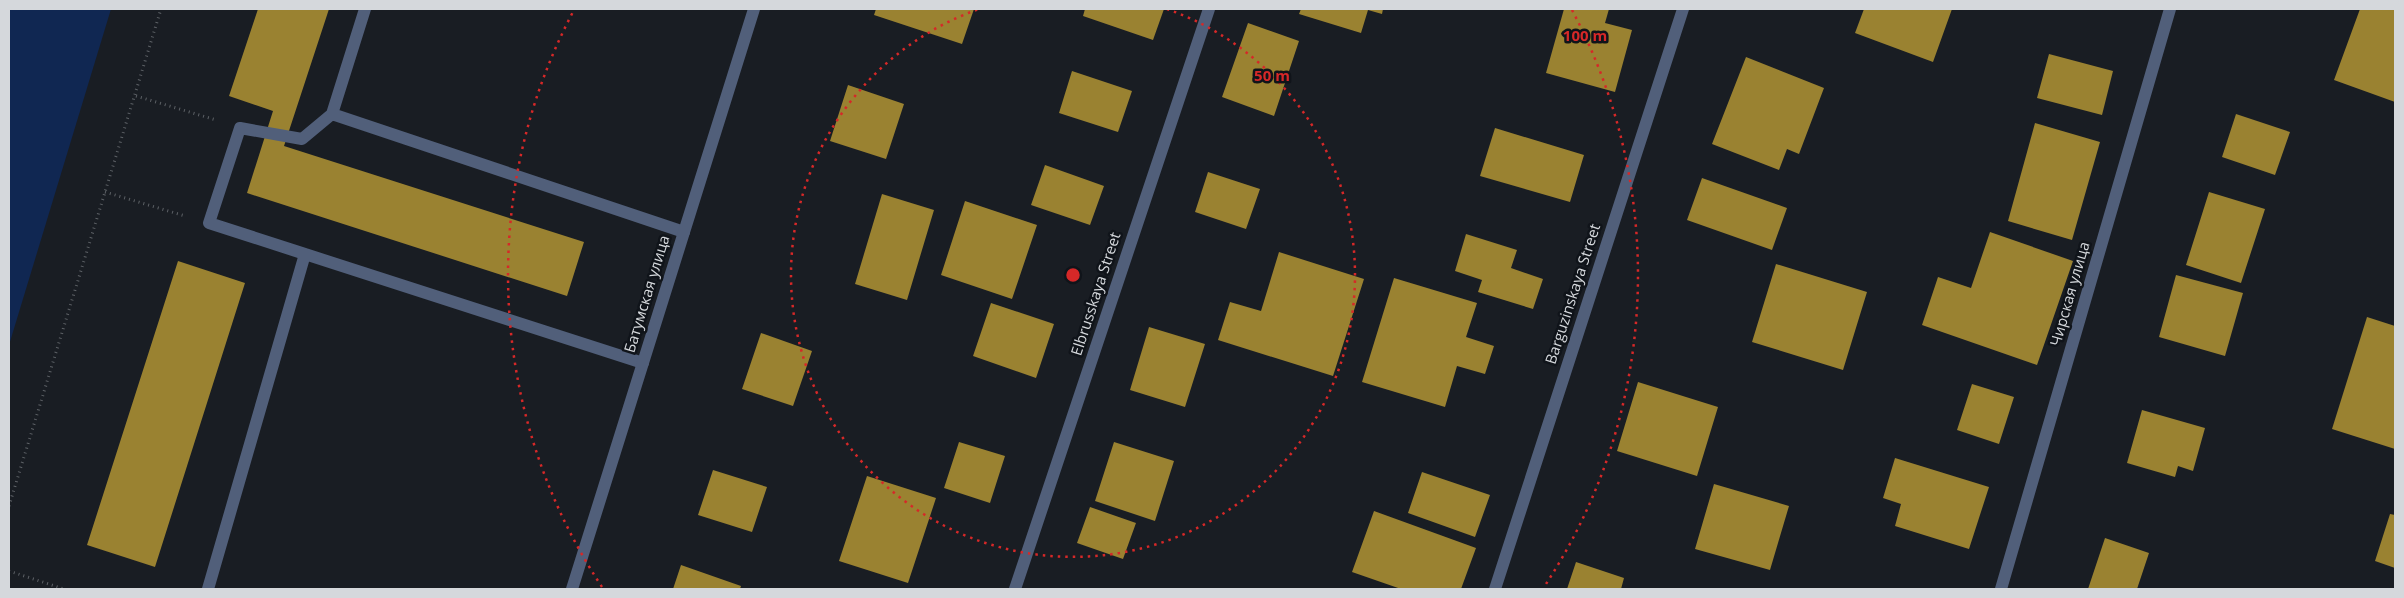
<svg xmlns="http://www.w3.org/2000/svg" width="2404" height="598" font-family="'Open Sans',sans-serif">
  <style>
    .green { fill: #102752 }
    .building { fill: #9a8231 }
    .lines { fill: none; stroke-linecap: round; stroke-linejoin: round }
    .path { stroke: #5d6166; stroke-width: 3; stroke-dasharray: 1 4; stroke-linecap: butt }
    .lane { stroke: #515f7a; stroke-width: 12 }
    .street { stroke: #515f7a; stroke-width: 12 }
    .ring { fill: none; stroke: #d62828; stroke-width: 2.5; stroke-dasharray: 2.5 5 }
    .labels { text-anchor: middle; stroke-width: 5; stroke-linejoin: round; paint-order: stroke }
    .street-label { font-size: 15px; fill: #d5d8dc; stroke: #10141a }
    .centre { fill: #d62828; stroke: #10141a; stroke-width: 2.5 }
    .ring-label { font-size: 15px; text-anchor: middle; font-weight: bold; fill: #d62828; stroke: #10141a; stroke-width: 5; stroke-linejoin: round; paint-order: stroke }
  </style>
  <rect width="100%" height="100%" fill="#191d23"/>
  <path class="green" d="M9,9H111L9,345Z"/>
  <path class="building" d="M258,9H329L284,146L584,242L567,296L247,193L273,111L229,96Z
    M876,9H974L962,44L874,15Z
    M1085,9H1164L1153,40L1083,16Z
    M1301,9H1383L1382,14L1368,10L1361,33L1299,14Z
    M1564,9H1609L1605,23L1632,30L1615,92L1546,73Z
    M1864,9H1952L1933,62L1855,33Z
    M2360,9H2395V102L2334,80Z
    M1248,23L1299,41L1274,116L1222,97Z
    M2049,54L2113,71L2102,115L2037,98Z
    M1746,57L1824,88L1799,154L1787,149L1779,170L1712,144Z
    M1072,71L1132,91L1118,132L1059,113Z
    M848,85L904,104L886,159L830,141Z
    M2236,114L2290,132L2275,175L2222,157Z
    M2035,123L2100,142L2072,240L2008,221Z
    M1495,128L1584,155L1570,202L1480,176Z
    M1045,165L1104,186L1090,225L1031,205Z
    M1208,172L1260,189L1246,229L1195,212Z
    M1702,178L1787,208L1772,250L1687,220Z
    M2209,192L2265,209L2241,283L2186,265Z
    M882,194L934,210L907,300L855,284Z
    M965,201L1037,225L1012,299L941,275Z
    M1990,232L2073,261L2037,365L1922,325L1938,277L1971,288Z
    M1466,234L1517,250L1511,268L1543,279L1533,309L1478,292L1482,280L1455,271Z
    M1279,252L1364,279L1333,376L1218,340L1230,302L1261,311Z
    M178,261L245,283L155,567L87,545Z
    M1776,264L1867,292L1843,370L1752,342Z
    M2176,275L2243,293L2225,356L2159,337Z
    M1394,278L1477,303L1466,337L1494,346L1485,374L1457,366L1445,407L1362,382Z
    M991,303L1054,324L1036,378L973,356Z
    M2367,317L2395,326V449L2332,429Z
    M1149,327L1205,344L1185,407L1130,390Z
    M761,333L812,351L793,406L742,389Z
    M1638,382L1718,407L1697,476L1617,451Z
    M1972,384L2014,397L1999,444L1957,430Z
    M2142,410L2205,428L2193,471L2178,466L2175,477L2127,463Z
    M959,442L1005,456L990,503L944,488Z
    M1114,442L1174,461L1155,521L1095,501Z
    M1895,458L1989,487L1969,549L1895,526L1901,504L1883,498Z
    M713,470L767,487L752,532L698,515Z
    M1422,472L1490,495L1475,537L1408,513Z
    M867,476L936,498L908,583L839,561Z
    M1714,484L1789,506L1770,570L1695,549Z
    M1090,507L1136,523L1123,559L1077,543Z
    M1374,511L1476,548L1461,589H1401L1352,572Z
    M2390,514L2395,515V568L2375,561Z
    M2105,538L2149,553L2137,589H2088Z
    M1576,562L1624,578L1621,589H1567Z
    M681,565L741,586L740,589H673Z"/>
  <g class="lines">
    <path class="path" d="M136,96L216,120
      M105,192L185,216
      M9,506L161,9
      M9,571L64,589"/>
    <path class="lane" d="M332,114L684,232
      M305,254L209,223L240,128L302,139L332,114L365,9
      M208,589L305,254L643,363"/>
    <path class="street" d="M572,589L754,9
      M1015,589L1209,9
      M1495,589L1683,9
      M2001,589L2170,9"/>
  </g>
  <g class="ring">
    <path d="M1167 9A282 282 0 1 1 979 9"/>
    <path d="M602 587A565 565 0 0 1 574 10M1572 10A565 565 0 0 1 1544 587"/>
  </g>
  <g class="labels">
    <g class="street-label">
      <text transform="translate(647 294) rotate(-73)" y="5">Батумская улица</text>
      <text transform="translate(1096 294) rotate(-72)" y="5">Elbrusskaya Street</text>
      <text transform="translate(1573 294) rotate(-72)" y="5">Barguzinskaya Street</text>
      <text transform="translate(2070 294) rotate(-74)" y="5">Чирская улица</text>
    </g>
  </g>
  <circle cx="1073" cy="275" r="8" class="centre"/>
  <g class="ring-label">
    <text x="1585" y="41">100 m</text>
    <text x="1272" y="81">50 m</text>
  </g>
  <rect width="2404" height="598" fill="none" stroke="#d5d8dc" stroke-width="20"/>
</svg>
